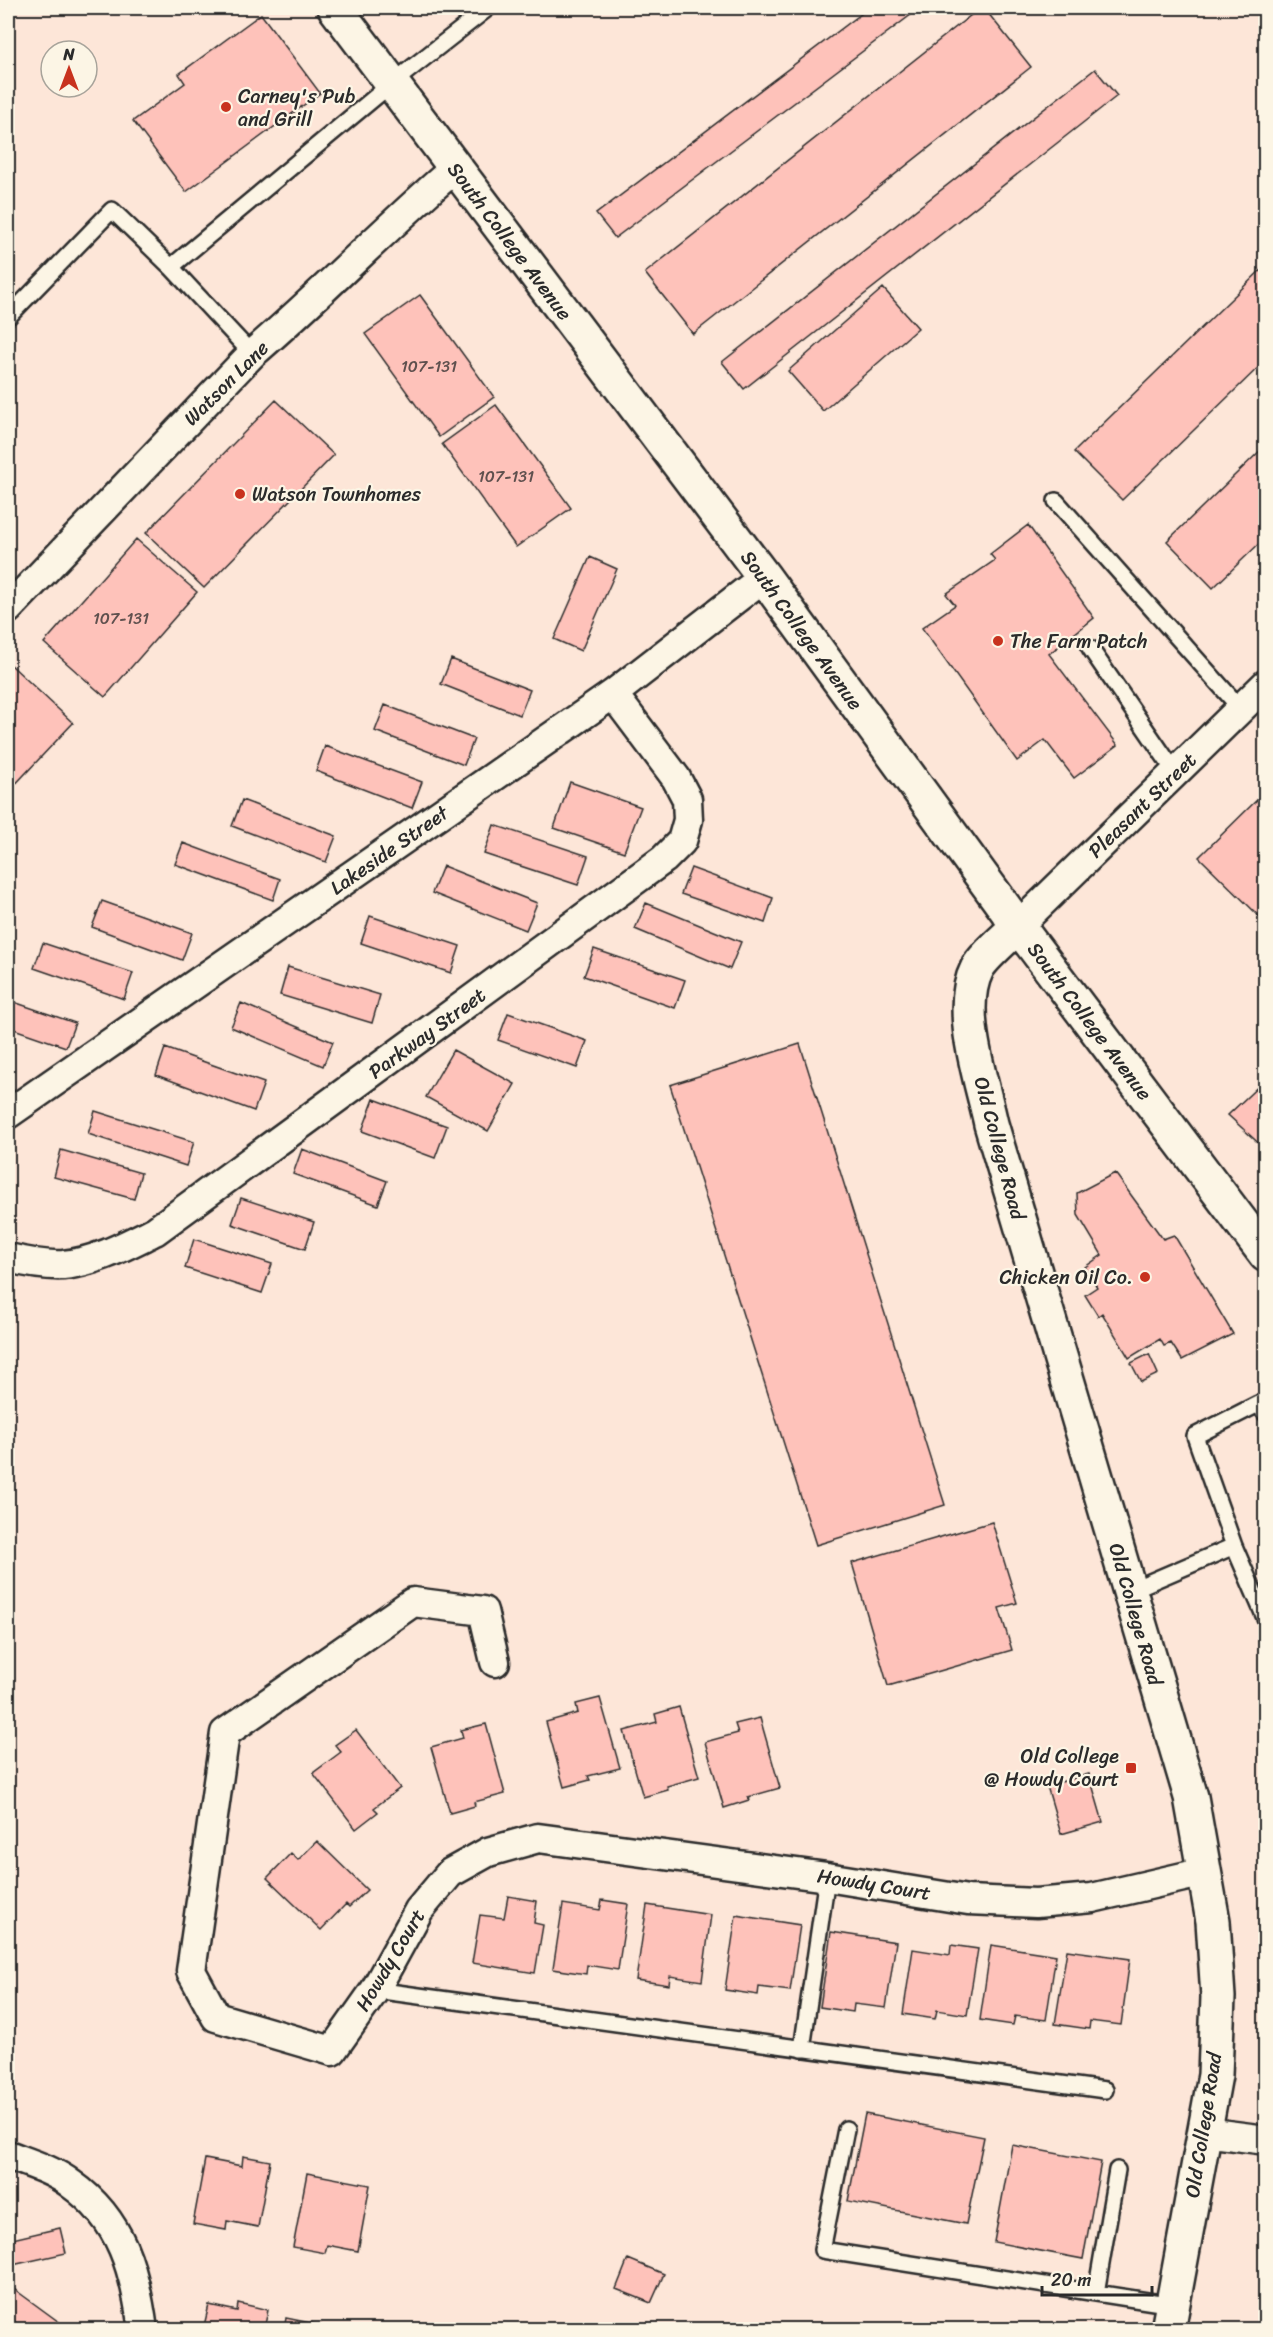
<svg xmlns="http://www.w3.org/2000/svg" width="1273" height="2337" font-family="Sriracha,sans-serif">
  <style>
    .building { fill: #fec2ba; stroke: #2b2b2b; stroke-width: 1.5 }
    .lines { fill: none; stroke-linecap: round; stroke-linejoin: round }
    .lane-casing { stroke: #2b2b2b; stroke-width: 20 }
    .street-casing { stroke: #2b2b2b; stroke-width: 33 }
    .secondary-casing { stroke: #2b2b2b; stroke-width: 38 }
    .lane { stroke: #fcf5e5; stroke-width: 15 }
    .street { stroke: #fcf5e5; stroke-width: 28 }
    .secondary { stroke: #fcf5e5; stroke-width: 33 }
    .poi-dot { fill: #c8321e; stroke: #fcf5e5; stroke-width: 2 }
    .labels { text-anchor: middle; stroke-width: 4.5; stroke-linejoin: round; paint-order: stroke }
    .number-label { font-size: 16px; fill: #60514f }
    .poi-label { font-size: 20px; fill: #2b2b2b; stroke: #fcf5e5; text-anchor: start }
    .street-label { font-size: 20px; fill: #2b2b2b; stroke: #fcf5e5 }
  </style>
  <rect width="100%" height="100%" fill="#fde6d8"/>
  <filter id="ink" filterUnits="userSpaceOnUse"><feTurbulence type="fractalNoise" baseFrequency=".0167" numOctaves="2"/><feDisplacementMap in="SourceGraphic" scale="12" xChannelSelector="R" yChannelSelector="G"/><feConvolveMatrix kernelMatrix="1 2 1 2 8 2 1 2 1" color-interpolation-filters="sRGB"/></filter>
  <g filter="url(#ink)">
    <path class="building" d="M869,8H920L615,238L596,214Z
      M980,8H984L1031,67L693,334L645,273Z
      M261,14L320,93L186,192L133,121L185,83L179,74Z
      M1095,69L1117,96L744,389L722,362Z
      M1266,265V360L1122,500L1074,452Z
      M883,288L918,328L823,411L788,371Z
      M420,295L494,397L439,437L365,334Z
      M276,400L334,455L204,588L146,533Z
      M496,405L571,508L516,547L442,444Z
      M1266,445V537L1213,588L1167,541Z
      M1028,525L1094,618L1049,654L1118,745L1074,778L1045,740L1017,761L922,628L955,605L946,594L995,560L990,554Z
      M136,539L197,592L105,697L44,643Z
      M590,557L617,569L581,651L554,639Z
      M451,659L530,690L520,715L441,684Z
      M10,664L73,723L8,792V667Z
      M385,705L474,739L464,765L375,731Z
      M325,746L422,782L412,808L316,771Z
      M570,782L641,807L624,852L554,828Z
      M1266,791V919L1264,921L1199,857Z
      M242,800L336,836L326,862L232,826Z
      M494,825L588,856L578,885L484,854Z
      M183,843L280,879L273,900L175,864Z
      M443,866L537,903L526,930L432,893Z
      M691,868L773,898L765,923L681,894Z
      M102,901L192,933L182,960L92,927Z
      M646,903L741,942L730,969L635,929Z
      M370,916L460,946L451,973L361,943Z
      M43,943L133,973L124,999L34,968Z
      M594,949L685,980L675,1008L584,976Z
      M288,967L380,995L372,1023L280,995Z
      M8,1000L75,1023L66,1047L8,1027Z
      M241,1003L333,1042L323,1066L231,1027Z
      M508,1013L587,1041L577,1068L498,1040Z
      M800,1044L945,1505L816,1545L670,1085Z
      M165,1048L264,1083L254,1111L156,1075Z
      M453,1050L515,1084L488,1131L426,1097Z
      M1266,1079V1150L1228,1115Z
      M374,1099L447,1126L435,1158L362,1131Z
      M95,1111L194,1142L186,1166L88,1134Z
      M302,1149L387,1181L378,1205L293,1174Z
      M61,1150L141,1173L134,1199L54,1177Z
      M1115,1173L1163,1239L1174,1235L1233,1334L1182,1360L1171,1343L1164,1346L1160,1339L1129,1358L1102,1313L1098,1316L1085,1295L1097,1287L1085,1267L1102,1255L1078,1215L1077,1193Z
      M241,1198L314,1222L305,1249L232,1224Z
      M194,1239L272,1264L262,1293L185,1268Z
      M1149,1354L1158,1374L1141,1382L1131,1363Z
      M992,1522L1017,1603L999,1608L1012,1650L888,1686L852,1563Z
      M600,1698L620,1768L588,1776L590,1780L564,1787L546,1722L578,1713L576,1704Z
      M679,1707L699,1777L667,1786L668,1790L643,1797L624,1731L657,1722L655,1714Z
      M760,1718L780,1788L748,1797L749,1800L724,1808L705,1742L738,1733L735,1724Z
      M486,1724L505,1794L474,1802L475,1806L450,1813L431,1747L463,1738L461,1730Z
      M356,1730L400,1788L374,1808L378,1812L356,1829L313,1773L341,1752L335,1745Z
      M1089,1774L1103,1822L1061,1834L1047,1786Z
      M317,1841L367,1890L349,1907L346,1904L321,1930L267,1878L291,1853L298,1860Z
      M508,1896L537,1901L534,1923L543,1925L535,1973L472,1963L480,1915L504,1918Z
      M602,1900L628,1904L618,1970L587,1965L586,1974L553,1969L563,1904L600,1910Z
      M647,1905L711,1915L702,1981L670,1976L669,1985L636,1980Z
      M736,1915L800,1925L790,1991L759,1987L758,1995L725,1990Z
      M831,1932L896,1942L886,2008L854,2004L853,2012L820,2007Z
      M951,1945L978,1949L967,2015L937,2010L935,2019L903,2014L913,1949L950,1955Z
      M991,1945L1056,1955L1046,2020L1015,2016L1013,2025L980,2020Z
      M1067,1950L1130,1959L1121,2025L1090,2021L1089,2029L1055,2024Z
      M865,2114L984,2137L966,2224L848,2201Z
      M1012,2145L1101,2162L1083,2259L994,2242Z
      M243,2156L270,2161L258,2227L227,2221L226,2230L193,2224L205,2159L242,2166Z
      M307,2173L370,2185L358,2251L327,2245L325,2253L293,2247Z
      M60,2228L66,2253L8,2266V2240Z
      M628,2259L664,2274L651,2303L616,2289Z
      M14,2289L70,2330H25L8,2317V2298Z
      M238,2303L268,2310L264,2330H203L209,2305L237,2311Z
      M286,2318L321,2325L320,2330H284Z"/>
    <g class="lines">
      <g class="lane-casing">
        <path id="lane" d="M171,267L252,354
          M8,317L112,210L171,267L391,84L488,8
          M1056,501L1241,709
          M1090,648L1175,772
          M1266,1414L1258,1404L1195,1436L1234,1546L1266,1620
          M1129,1591L1234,1546
          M375,1990L1105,2090
          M802,2049L827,1877
          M846,2129L822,2250L1173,2305
          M1096,2293L1117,2170"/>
      </g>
      <g class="street-casing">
        <path id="street" d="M8,609L252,354C321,295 385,228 455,168
          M1018,926L1266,684
          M8,1114L613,694L764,577
          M8,1258C25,1262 45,1266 63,1265C96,1262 126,1245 155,1231L664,859L682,841L688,820L687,799L676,778L613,694
          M495,1662L483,1611L413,1602L225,1733L191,1971L216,2017L332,2051L375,1990L419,1910L450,1873L488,1852L538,1838L827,1877L968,1900L1036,1903L1092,1898L1205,1872
          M1204,2132L1266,2140
          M8,2155C29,2163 53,2170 71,2184C122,2220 135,2271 143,2330"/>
      </g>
      <g class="secondary-casing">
        <path id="secondary" d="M335,8L764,577L1018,926L1266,1255
          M1018,926C1008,936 982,958 977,969C956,1010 982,1081 991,1124L1191,1797L1213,1921L1218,1997L1215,2075L1168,2330"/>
      </g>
      <use href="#lane" class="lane"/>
      <use href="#street" class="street"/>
      <use href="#secondary" class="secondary"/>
    </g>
  </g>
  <g class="poi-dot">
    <circle cx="226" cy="107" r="6"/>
    <circle cx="240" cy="494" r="6"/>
    <circle cx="998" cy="641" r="6"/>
    <circle cx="1145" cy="1277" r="6"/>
    <rect x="1125" y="1762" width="12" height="12" rx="3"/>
  </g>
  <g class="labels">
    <g class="number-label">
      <text x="429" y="372">107-131</text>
      <text x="506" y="482">107-131</text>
      <text x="121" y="624">107-131</text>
    </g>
    <g class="poi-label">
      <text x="238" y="103">Carney's Pub<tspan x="238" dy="23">and Grill</tspan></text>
      <text x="252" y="501">Watson Townhomes</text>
      <text x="1010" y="648">The Farm Patch</text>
      <text x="1133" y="1284" text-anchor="end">Chicken Oil Co.</text>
      <text x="1119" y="1763" text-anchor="end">Old College<tspan x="1119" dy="23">@ Howdy Court</tspan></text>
    </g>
    <g class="street-label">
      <text transform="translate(510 241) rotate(53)" y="7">South College Avenue</text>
      <text transform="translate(226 383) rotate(-45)" y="7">Watson Lane</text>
      <text transform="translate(802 630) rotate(54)" y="7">South College Avenue</text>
      <text transform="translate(1142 805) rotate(-44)" y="7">Pleasant Street</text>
      <text transform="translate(389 850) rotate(-35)" y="7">Lakeside Street</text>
      <text transform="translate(1090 1021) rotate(53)" y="7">South College Avenue</text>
      <text transform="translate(427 1033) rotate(-36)" y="7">Parkway Street</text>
      <text transform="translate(1000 1148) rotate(75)" y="7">Old College Road</text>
      <text transform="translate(1136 1614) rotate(74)" y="7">Old College Road</text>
      <text transform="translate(874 1884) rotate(9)" y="7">Howdy Court</text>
      <text transform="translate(390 1960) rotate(-59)" y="7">Howdy Court</text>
      <text transform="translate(1203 2125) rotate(-81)" y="7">Old College Road</text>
    </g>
  </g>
  <rect width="1273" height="2337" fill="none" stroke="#fcf5e5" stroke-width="30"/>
  <rect x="15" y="15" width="1243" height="2307" fill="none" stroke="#2b2b2b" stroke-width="2" filter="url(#ink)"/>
  <g transform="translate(69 69)"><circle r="28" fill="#fcf5e5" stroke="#a8a49b" stroke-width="1.5"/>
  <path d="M0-4.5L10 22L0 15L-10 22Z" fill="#c8321e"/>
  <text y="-9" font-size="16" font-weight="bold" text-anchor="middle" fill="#2b2b2b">N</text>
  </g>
  <path d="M1042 2286v9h110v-9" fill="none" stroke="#2b2b2b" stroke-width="3"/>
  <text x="1051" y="2286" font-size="18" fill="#2b2b2b" stroke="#fcf5e5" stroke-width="4.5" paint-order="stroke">20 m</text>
</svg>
